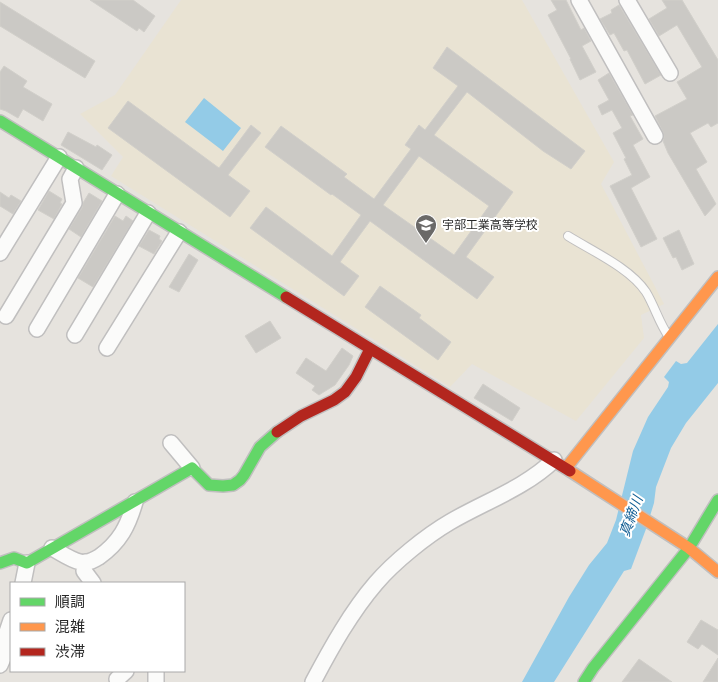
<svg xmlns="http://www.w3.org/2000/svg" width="718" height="682" font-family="'Fira Sans Condensed','Noto Sans JP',sans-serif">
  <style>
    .education { fill: #e9e3d3 }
    .water { fill: #93cbe7 }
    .building { fill: #cbc9c5; stroke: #d1cfca; fill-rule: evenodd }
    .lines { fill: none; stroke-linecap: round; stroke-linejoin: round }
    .lane-casing { stroke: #c0bfbf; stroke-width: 10 }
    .street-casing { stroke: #c0bfbf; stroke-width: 18 }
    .fast-casing { stroke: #c0bfbf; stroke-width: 14 }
    .slow-casing { stroke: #c0bfbf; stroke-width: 14 }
    .jam-casing { stroke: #c0bfbf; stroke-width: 14 }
    .lane { stroke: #fbfbfa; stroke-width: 8 }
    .street { stroke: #fbfbfa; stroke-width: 15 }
    .fast { stroke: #63d668; stroke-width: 11 }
    .slow { stroke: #ff974d; stroke-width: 11 }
    .jam { stroke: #b3261e; stroke-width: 11 }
    .labels { text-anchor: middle; stroke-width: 4; stroke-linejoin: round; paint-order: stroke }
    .poi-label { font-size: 12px; fill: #282828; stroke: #fff; text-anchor: start }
    .water-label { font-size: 14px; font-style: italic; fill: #115e94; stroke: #fff }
  </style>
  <rect width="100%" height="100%" fill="#e6e3de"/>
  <path class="education" d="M181,0H522L614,162L601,184L664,304L641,315L644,338L576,421L472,364L450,387L111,176L123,157L80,114L115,95Z"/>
  <path class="water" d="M204,98L241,128L223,151L185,122Z
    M718,324V383L686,423L671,448L656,487L654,503L646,529L631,569L624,571L554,682H522L569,597L589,565L607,543L616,520L633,451L648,417L668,387L669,382L664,377L676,361L681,364L687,363Z"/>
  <path class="building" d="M90,0H133L155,16L144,32L139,28L137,31Z
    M551,0H566L581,30L584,28L591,41L582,46L596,72L580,80L570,59H571L548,15L557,10Z
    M662,0H682L718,60V123L711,127L708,123L690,133L707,162L696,169L716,204L705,216L668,153L663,141L664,137L663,132L655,116L687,99L677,82L702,67L677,25L659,36L649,19L667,8Z
    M0,2L95,61L85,78L0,26Z
    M619,5L661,75L645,84L627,50L624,51L614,33L610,35L600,19L612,13L611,10Z
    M447,47L585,151L571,169L543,151L467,92L434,135L513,192L466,257L494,277L477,299L370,221L340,262L359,276L344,296L250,228L266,207L332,256L361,215L332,194L331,195L265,147L281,126L347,174L344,177L374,199L411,149L405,145L419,125L425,130L458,86L433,68ZM419,156L489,206L454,255L383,205Z
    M4,66L27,81L23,87L52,104L43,121L23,109L18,118L6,111L0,109V72Z
    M609,73L633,115L630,116L643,139L633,145L650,177L631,188L657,239L641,247L610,186L632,175L624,159L626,158L613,133L622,128L612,110L602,115L598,106L609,100L598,80Z
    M128,101L219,168L251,125L261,133L228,175L250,191L230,217L108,128Z
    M68,132L96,147L97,145L112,155L102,170L61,145Z
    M49,191L62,199L60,203L62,204L54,219L38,210Z
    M0,192L9,198L11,195L21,201L13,214L0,206Z
    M89,193L102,201L81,237L69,229L82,208L83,203Z
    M115,216L123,221L126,216L133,221L93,287L78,278Z
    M149,230L160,236L159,239L162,241L154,254L139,246Z
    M679,230L694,264L682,270L676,257L673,258L663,238Z
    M189,254L198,260L179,292L169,287Z
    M380,286L421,315L419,318L451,342L438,360L365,307Z
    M270,321L281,338L256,353L245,336Z
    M342,348L353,356L349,365L335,385L322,393L319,395L312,390L315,386L296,373L306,358L326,371Z
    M483,384L520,408L512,421L474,398Z
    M701,620L718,630V655L702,644L698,649L687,642Z
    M718,658V682H703Z
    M639,659L672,682H622Z"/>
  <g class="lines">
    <g class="lane-casing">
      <path id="lane" d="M568,236C592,251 630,268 646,292C655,307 659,323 669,337"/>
    </g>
    <g class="street-casing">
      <path id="street" d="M579,0L655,136
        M627,0L670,73
        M0,253L59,157
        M6,316L74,203L70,179L76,168
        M37,329L117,194
        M75,335L148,213
        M107,348L179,232
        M171,443L192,468
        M52,548C61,553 71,560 80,562C88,564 93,560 99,557C120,542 128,526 135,502
        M85,562L84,571L93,583
        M23,583L27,563
        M0,665L3,658L6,635L11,620
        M117,679L126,671
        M156,682V671
        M313,682C331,648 351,612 376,583C394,562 426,536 450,522C484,502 525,488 554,460"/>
    </g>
    <g class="fast-casing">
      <path id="fast" d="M0,121L286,297
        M0,563L14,558L27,563L192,468L209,485L223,486L233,485L240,480L244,475L260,447L277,432
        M584,682L593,668L689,548L718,500"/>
    </g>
    <g class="slow-casing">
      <path id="slow" d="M566,468L718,277
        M570,471L689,548L718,572"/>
    </g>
    <g class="jam-casing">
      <path id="jam" d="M286,297L570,471
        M277,432L301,416L334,400L345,392L356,377L370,349"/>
    </g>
    <use href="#lane" class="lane"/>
    <use href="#street" class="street"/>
    <use href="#fast" class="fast"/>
    <use href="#slow" class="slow"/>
    <use href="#jam" class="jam"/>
  </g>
  <defs>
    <g id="school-pin" transform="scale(1.125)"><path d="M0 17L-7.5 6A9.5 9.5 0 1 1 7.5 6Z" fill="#6a6968" stroke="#fff"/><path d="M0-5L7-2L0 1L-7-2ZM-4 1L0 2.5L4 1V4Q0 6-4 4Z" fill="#fff"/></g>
  </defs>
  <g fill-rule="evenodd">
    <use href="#school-pin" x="426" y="225"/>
  </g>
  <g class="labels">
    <g class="poi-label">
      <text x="442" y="229">宇部工業高等学校</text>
    </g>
    <g class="water-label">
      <text transform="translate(631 516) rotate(-70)" y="5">真締川</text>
    </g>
  </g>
  <rect x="10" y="582" width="175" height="90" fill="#ffffff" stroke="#a9a9a9"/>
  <rect x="20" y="598" width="25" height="8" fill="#63d668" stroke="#a9a9a9"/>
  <text x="55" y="607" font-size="15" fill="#282828">順調</text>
  <rect x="20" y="623" width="25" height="8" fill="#ff974d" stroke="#a9a9a9"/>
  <text x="55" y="632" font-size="15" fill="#282828">混雑</text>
  <rect x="20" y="648" width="25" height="8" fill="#b3261e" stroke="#a9a9a9"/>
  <text x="55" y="657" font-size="15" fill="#282828">渋滞</text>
</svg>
